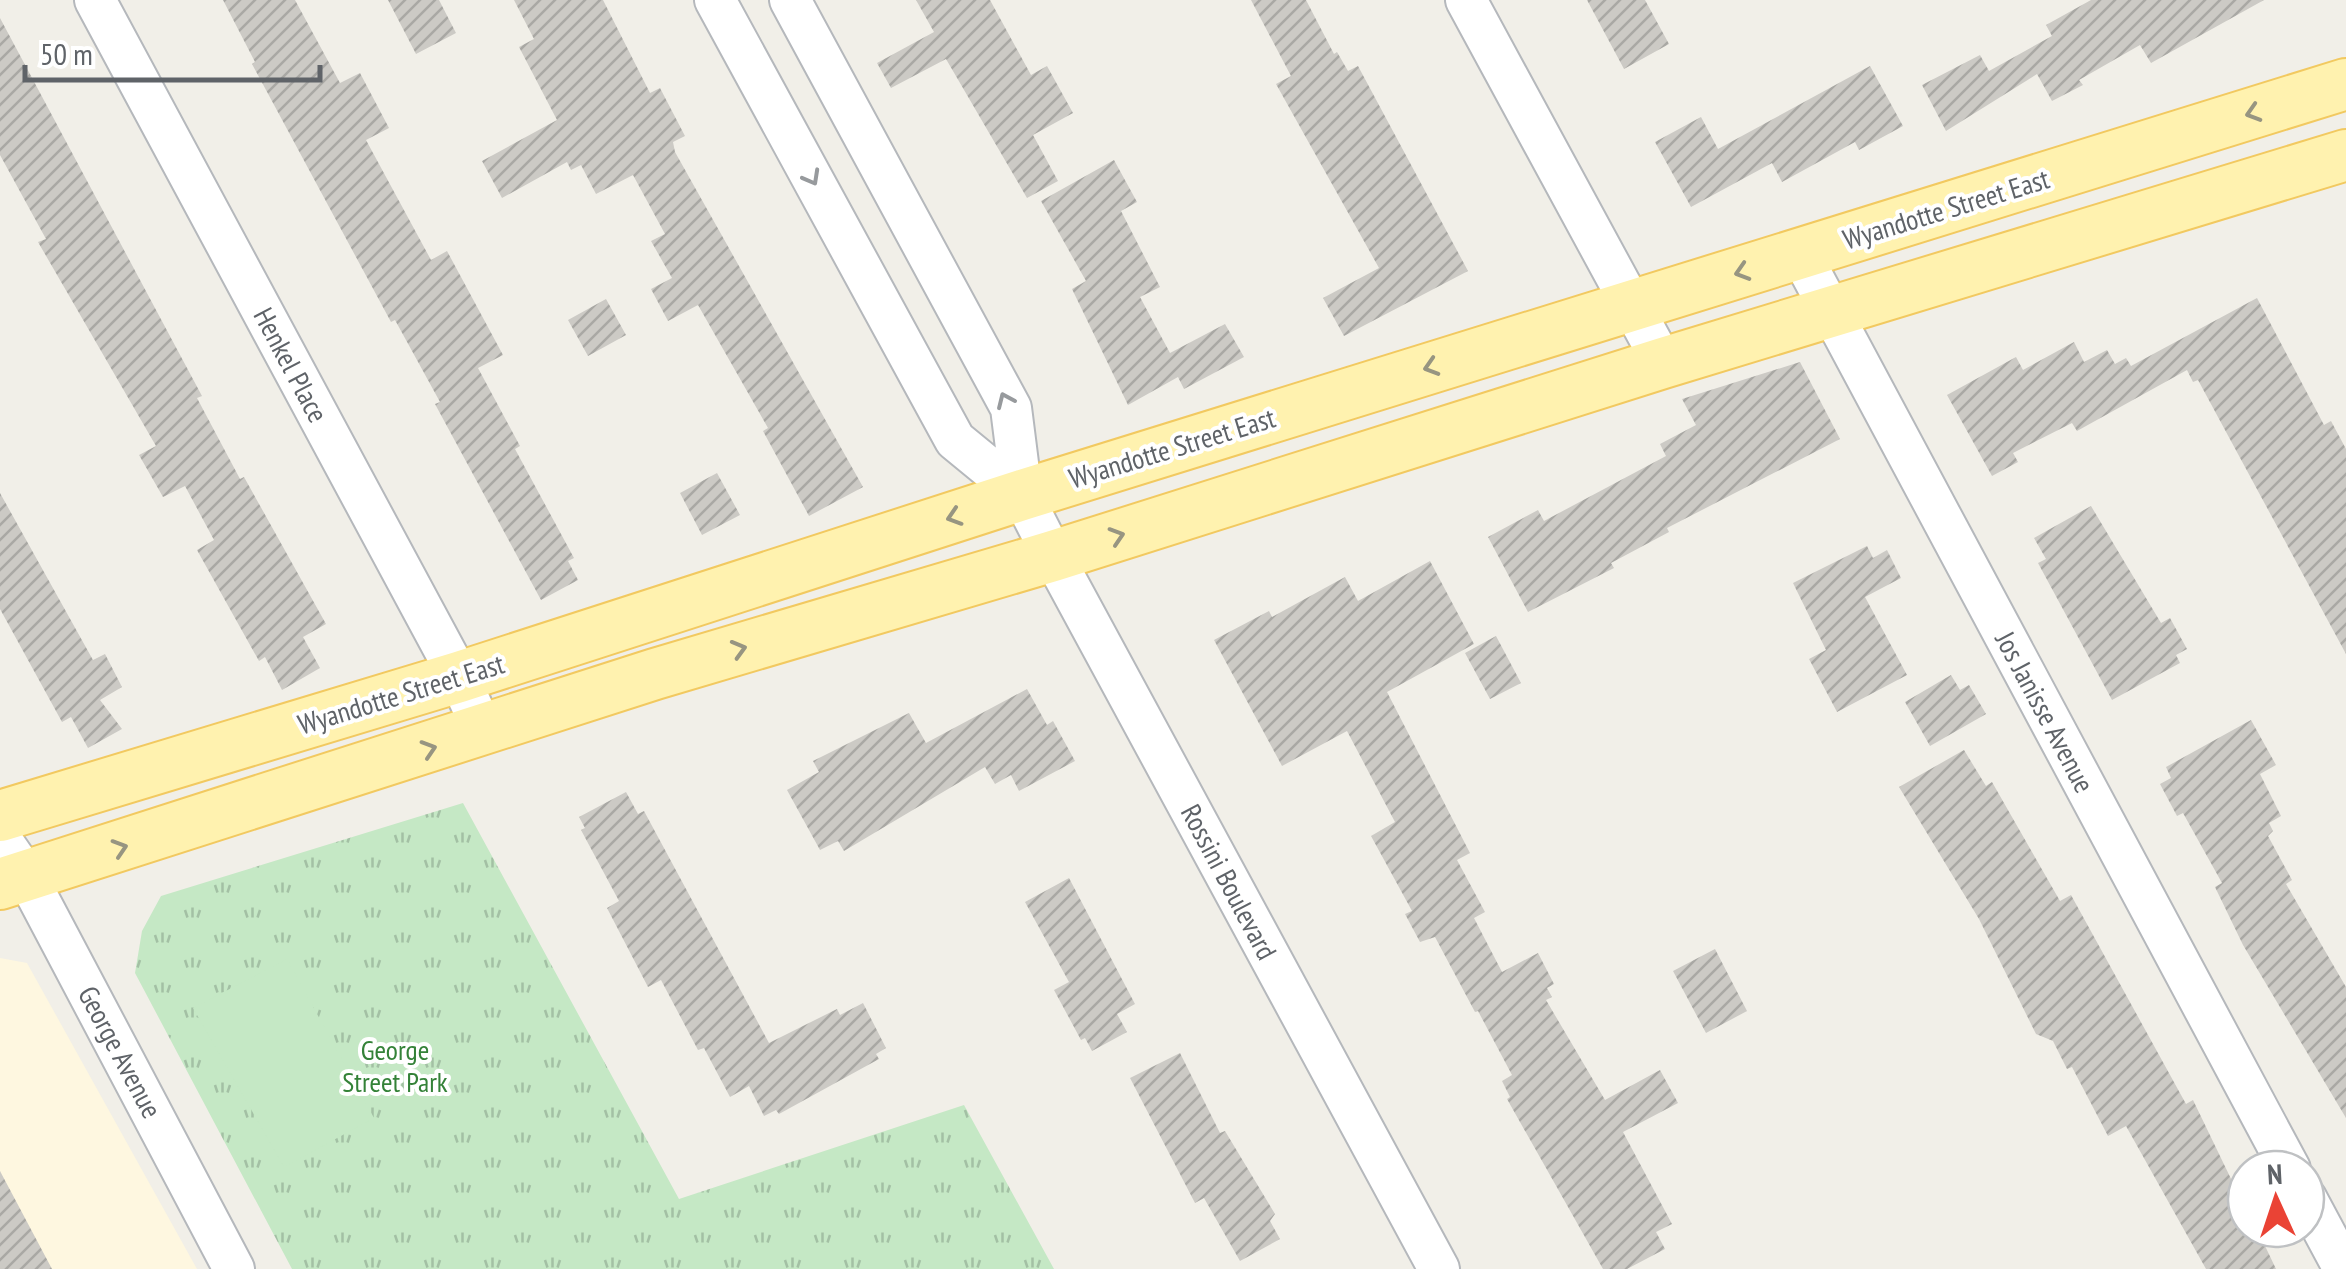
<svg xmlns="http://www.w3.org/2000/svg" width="2346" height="1269" font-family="'PT Sans Narrow',sans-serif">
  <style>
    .commercial { fill: #fef7e0 }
    .park { fill: url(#park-tufts) }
    .pitch { fill: #c5e8c5 }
    .building { fill: url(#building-hatch) }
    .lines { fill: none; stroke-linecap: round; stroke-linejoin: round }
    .minor-casing { stroke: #b5b8bc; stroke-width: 44 }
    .major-casing { stroke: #f2c960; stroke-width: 54 }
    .minor { stroke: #fff; stroke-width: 40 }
    .major { stroke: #fff2af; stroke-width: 50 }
    .oneway { stroke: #979581 }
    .oneway2 { stroke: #979a9d }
    .labels { text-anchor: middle; stroke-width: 8; stroke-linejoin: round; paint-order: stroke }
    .street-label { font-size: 28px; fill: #5f6368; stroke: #fff }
    .park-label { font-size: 28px; fill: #348238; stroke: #fff }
  </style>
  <defs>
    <pattern id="park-tufts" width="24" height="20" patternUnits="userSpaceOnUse" patternTransform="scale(2.5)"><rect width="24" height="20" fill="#c5e8c5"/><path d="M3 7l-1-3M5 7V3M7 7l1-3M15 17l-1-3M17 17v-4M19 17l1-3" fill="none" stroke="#a3c0a4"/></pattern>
    <pattern id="building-hatch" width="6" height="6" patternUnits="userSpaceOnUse" patternTransform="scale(2.5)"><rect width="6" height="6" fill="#cccac5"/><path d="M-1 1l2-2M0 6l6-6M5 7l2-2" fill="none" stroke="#a9a8a4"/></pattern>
  </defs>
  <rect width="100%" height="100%" fill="#f1efe8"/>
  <path class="commercial" d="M0,958L27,963L197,1269H0Z"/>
  <path class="park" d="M463,803L679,1199L964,1105L1054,1269H292L135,973L142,931L161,896Z"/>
  <path class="pitch" d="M287,959L374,1118L284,1167L193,1008Z"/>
  <path class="building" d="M223,0H295L340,83L360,73L389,128L366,140L431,260L447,251L503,355L478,368L520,446L515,449L574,558L568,561L578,580L541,600L435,404L440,402L395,320L391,322L252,64L255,62Z
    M388,0H439L456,33L416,54Z
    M514,0H603L650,93L660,88L685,136L673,142L675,152L863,487L809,516L763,431L768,428L698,305L668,321L651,289L672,278L651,241L665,234L633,175L596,194L581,165L571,170L567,162L502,198L482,161L557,120L519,47L534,39Z
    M916,0H990L1031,75L1047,66L1073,113L1033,135L1058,181L1027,198L946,59L891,88L877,63L934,32Z
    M1251,0H1306L1334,54L1337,52L1348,71L1358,66L1468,271L1344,336L1323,298L1379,268L1276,84L1291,76Z
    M1587,0H1645L1669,44L1624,69Z
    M2091,0H2264L2151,63L2140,45L2079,80L2083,85L2052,101L2037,74L1946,131L1922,85L1980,55L1989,71L2052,36L2046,25Z
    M0,18L202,396L197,398L240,479L244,477L326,624L303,637L320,668L282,690L265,657L259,661L197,550L214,540L185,486L163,497L139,455L156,446L38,242L46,239L0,155Z
    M1870,66L1903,126L1859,150L1855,142L1782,182L1772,163L1691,207L1655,142L1701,117L1718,149Z
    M1114,160L1137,202L1121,211L1160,287L1140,297L1170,353L1225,324L1244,357L1184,389L1178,377L1128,405L1072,289L1086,281L1041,201Z
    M2257,298L2324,425L2331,421L2346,449V654L2198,380L2193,382L2187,370L2077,431L2072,423L2013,453L2018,462L1992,476L1947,395L2016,357L2023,370L2074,342L2084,362L2107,350L2115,364L2126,358L2131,366Z
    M606,299L626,335L588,356L568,320Z
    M1800,362L1840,439L1667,528L1669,532L1611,563L1614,568L1528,612L1488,537L1538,510L1544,521L1666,456L1660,444L1696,425L1682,399Z
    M717,473L740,515L702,535L680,493Z
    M0,493L93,660L105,654L122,687L100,700L122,729L88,748L71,717L62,722L0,609Z
    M2091,506L2161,623L2170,618L2187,649L2176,655L2180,663L2112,700L2038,563L2046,559L2034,538Z
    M1867,546L1873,558L1887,550L1901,578L1865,597L1907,675L1837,712L1809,659L1826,650L1793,583Z
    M1430,561L1474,644L1387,692L1470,853L1457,860L1485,912L1474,918L1502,972L1538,953L1554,984L1547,988L1552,997L1546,1000L1605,1100L1660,1070L1678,1103L1623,1132L1672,1224L1656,1232L1665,1249L1627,1269H1603L1507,1099L1510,1097L1502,1081L1512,1075L1478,1011L1475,1012L1435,937L1420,942L1405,914L1412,911L1371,836L1395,822L1347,731L1282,766L1214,640L1269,611L1272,617L1345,577L1358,601Z
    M1496,636L1521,683L1490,699L1465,653Z
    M1951,675L1960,690L1969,685L1986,714L1930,746L1905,702Z
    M1027,689L1047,725L1053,721L1075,761L1019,791L1011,775L995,784L985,767L844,851L838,841L820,850L787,790L819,772L813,761L909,713L926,743Z
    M2251,720L2276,765L2260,774L2281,816L2269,823L2273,831L2268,836L2292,880L2286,884L2346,987V1118L2243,945L2215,887L2222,883L2183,813L2177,816L2160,784L2171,778L2166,767Z
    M1964,750L1986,786L1992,782L2060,901L2071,895L2186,1104L2193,1100L2246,1210V1229H2257L2276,1269H2206L2126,1126L2108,1136L2072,1067L2067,1069L2053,1041L2036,1034L1979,919L1899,787Z
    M626,792L638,814L644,811L769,1043L837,1009L840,1015L863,1003L886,1048L876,1054L879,1059L779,1114L776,1110L764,1116L749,1086L730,1097L704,1048L698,1050L661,980L648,987L607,908L619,901L581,830L585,828L579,817Z
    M1069,878L1135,1004L1117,1014L1127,1032L1092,1051L1085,1038L1081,1040L1054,990L1069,982L1025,902Z
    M1715,949L1747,1011L1706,1033L1673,971Z
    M1180,1053L1220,1133L1225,1131L1275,1214L1270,1221L1280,1239L1240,1261L1204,1198L1195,1203L1130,1078Z
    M0,1171L52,1269H0Z"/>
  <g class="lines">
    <g class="minor-casing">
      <path id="minor" d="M95,0L459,677L483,731
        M715,0L955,440L1022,495
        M790,0L1011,408L1022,495L1053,556L1439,1269
        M1466,0L1663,363
        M1801,255L2290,1169
        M0,838L27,877L234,1269
        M2306,1198L2344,1269"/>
    </g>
    <g class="major-casing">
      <path id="major" d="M0,816L459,677L1022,495L2346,84
        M0,884L655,674L1053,556L1663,363L2346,155"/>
    </g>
    <use href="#minor" class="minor"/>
    <use href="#major" class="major"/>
  </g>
  <defs><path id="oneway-chevron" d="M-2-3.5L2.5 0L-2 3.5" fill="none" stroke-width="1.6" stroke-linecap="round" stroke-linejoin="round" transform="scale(2.5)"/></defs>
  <g class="oneway">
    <use href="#oneway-chevron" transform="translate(2253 113) rotate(163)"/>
    <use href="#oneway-chevron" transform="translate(1742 272) rotate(163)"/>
    <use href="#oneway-chevron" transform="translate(1431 367) rotate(163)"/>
    <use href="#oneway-chevron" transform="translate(954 517) rotate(162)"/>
    <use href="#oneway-chevron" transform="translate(1117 536) rotate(-18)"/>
    <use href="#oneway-chevron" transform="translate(739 649) rotate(-16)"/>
    <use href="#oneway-chevron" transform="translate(429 749) rotate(-18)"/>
    <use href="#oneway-chevron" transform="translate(120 848) rotate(-18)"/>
  </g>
  <g class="oneway2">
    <use href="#oneway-chevron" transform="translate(812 178) rotate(61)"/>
    <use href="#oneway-chevron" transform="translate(1005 400) rotate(-114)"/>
  </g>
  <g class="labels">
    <g class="street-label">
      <text transform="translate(1946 209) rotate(-17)" y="10">Wyandotte Street East</text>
      <text transform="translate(291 365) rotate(62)" y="10">Henkel Place</text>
      <text transform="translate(1172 448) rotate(-17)" y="10">Wyandotte Street East</text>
      <text transform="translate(401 694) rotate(-17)" y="10">Wyandotte Street East</text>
      <text transform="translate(2045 712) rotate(62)" y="10">Jos Janisse Avenue</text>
      <text transform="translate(1229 882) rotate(62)" y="10">Rossini Boulevard</text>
      <text transform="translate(120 1052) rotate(62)" y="10">George Avenue</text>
    </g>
    <g class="park-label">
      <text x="395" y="1060">George<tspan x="395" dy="32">Street Park</tspan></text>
    </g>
  </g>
  <g transform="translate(2276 1199) rotate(357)"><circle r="48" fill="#ffffff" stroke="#bfc1c3" stroke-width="2.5"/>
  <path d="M0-8L18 38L0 25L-18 38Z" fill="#ea4335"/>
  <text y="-15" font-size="28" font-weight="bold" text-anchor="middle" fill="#5f6368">N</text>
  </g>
  <path d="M25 65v15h295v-15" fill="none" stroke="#5f6368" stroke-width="5"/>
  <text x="40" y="65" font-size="30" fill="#5f6368" stroke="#ffffff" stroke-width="8" paint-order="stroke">50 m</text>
</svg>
